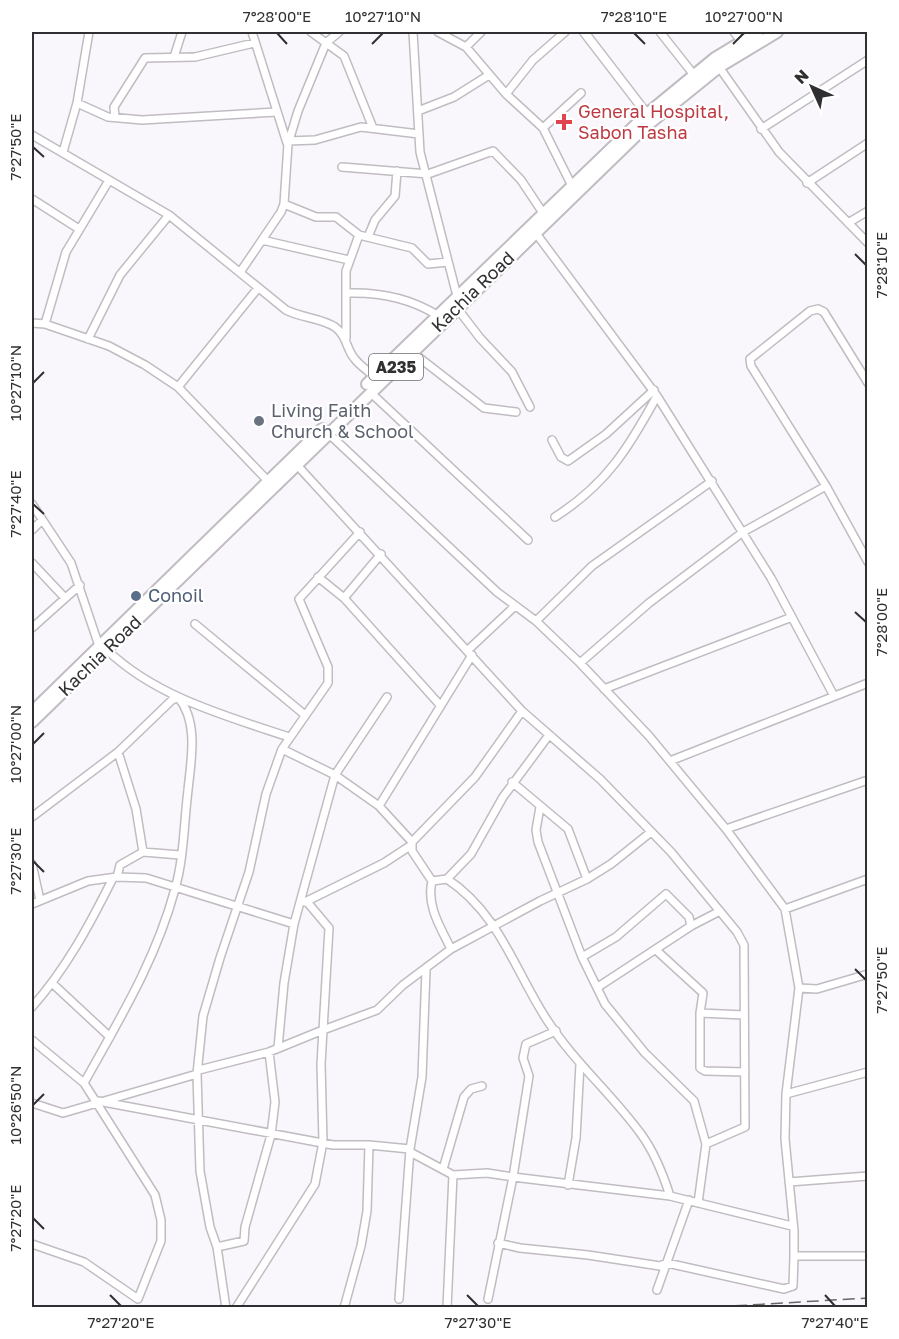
<svg xmlns="http://www.w3.org/2000/svg" width="899" height="1339" font-family="'Golos Text',sans-serif">
  <style>
    .lines { fill: none; stroke-linecap: round; stroke-linejoin: round }
    .minor-casing { stroke: #c0bcc2; stroke-width: 10 }
    .tertiary-casing { stroke: #c0bcc2; stroke-width: 11 }
    .trunk-casing { stroke: #c0bcc2; stroke-width: 14 }
    .minor { stroke: #fff; stroke-width: 7 }
    .tertiary { stroke: #fff; stroke-width: 8 }
    .trunk { stroke: #fff; stroke-width: 10 }
    .rail { stroke: #686669; stroke-width: 1.5; stroke-dasharray: 12 6; stroke-linecap: butt }
    .ticks { fill: none; stroke: #302f31; stroke-width: 2 }
    .health-dot { fill: #e0444e; stroke: #fff; stroke-width: 2 }
    .worship-dot { fill: #6b7280; stroke: #fff; stroke-width: 2 }
    .service-dot { fill: #5c6f8a; stroke: #fff; stroke-width: 2 }
    .labels { text-anchor: middle; stroke-width: 4.5; stroke-linejoin: round; paint-order: stroke }
    .shield { fill: #fff; stroke: #6e6d6f; stroke-width: 1.5 }
    .shield-label { font-size: 16px; font-weight: bold; fill: #302f31 }
    .health-label { font-size: 18px; fill: #be3a42; stroke: #fff; text-anchor: start }
    .street-label { font-size: 18px; fill: #302f31; stroke: #fff }
    .worship-label { font-size: 18px; fill: #5b616d; stroke: #fff; text-anchor: start }
    .service-label { font-size: 18px; fill: #4e5e75; stroke: #fff; text-anchor: start }
    .neatline { fill: none; stroke: #302f31; stroke-width: 2 }
    .ticks-label { font-size: 15px; text-anchor: middle; fill: #302f31 }
  </style>
  <rect width="100%" height="100%" fill="#faf7fc"/>
  <g class="lines">
    <g class="minor-casing">
      <path id="minor" d="M252,32L287,143
        M311,32L344,56L373,128
        M413,32L420,152L457,296
        M438,32L466,47L506,94L543,128L572,186
        M660,32L694,75
        M734,32L742,42
        M466,47L481,32
        M174,57L182,32
        M719,67L779,152L868,243
        M506,94L533,60L565,32
        M77,103L108,117L142,120L277,112
        M418,111L454,97L489,75
        M115,116L114,107L145,58L195,57L254,43
        M543,128L581,93
        M761,129L868,60
        M32,135L169,215L286,310C302,318 321,318 335,327C347,336 346,348 354,358C359,365 368,371 375,377
        M288,141L315,140L361,127L419,134
        M63,152L77,103L89,32
        M342,167L428,174L493,151L521,180L543,213
        M807,183L868,143
        M32,199L79,229
        M284,204L316,217H336L359,235L412,248L428,264L448,262
        M848,223L868,211
        M535,232L657,396L771,578L834,696
        M368,237L375,220L395,196L397,171
        M262,240L349,260
        M241,271L281,212L284,204L288,144L298,111L326,43L339,32
        M347,293C379,292 410,298 437,315
        M457,308L480,338L512,372L530,407
        M32,323L45,324L109,346L145,365L178,387L268,481
        M45,324L66,252L108,182
        M346,338V271L359,235
        M88,339L120,275L169,215
        M412,352L484,408L516,412
        M868,383L824,312L818,309L810,311L750,359L751,366L826,486L868,562
        M178,387L258,288
        M370,392L528,540
        M328,433L497,592L536,621L580,663L649,736L726,829L785,909L799,988L786,1094L785,1139L794,1231V1256H868
        M552,440L561,457L568,461L606,434L654,390
        M296,464L522,711L600,779L671,852L737,932L744,945L745,1127L706,1144
        M32,504L71,563L99,646
        M555,517C607,484 629,447 657,396
        M32,530L42,520
        M381,554L344,598L440,705
        M32,563L65,598
        M318,577L344,598
        M536,621L592,566L712,481
        M195,624L305,715
        M32,628L80,585
        M107,650C156,697 226,716 289,737
        M468,650L515,606
        M580,663L649,603L743,532L826,486
        M604,689L792,617
        M282,749L335,775L379,806L412,842V851L432,881C426,906 441,928 451,949
        M118,752L136,809L143,852L180,855
        M670,761L868,683
        M512,782L568,829L587,879
        M379,806L472,655
        M540,807L536,830L538,842L582,957L605,1004L645,1053L694,1101L706,1144L698,1203
        M32,817L118,752L172,700L178,697C199,722 191,760 188,790C184,822 184,858 175,889C156,960 119,1020 84,1083
        M726,829L868,780
        M412,842L475,777L522,711
        M32,864L40,900
        M117,877L120,865L143,852
        M447,879L471,854L503,797L549,735
        M432,881L447,879C499,913 515,971 547,1020C574,1062 612,1094 641,1134C655,1153 663,1174 670,1196
        M305,902L384,863L410,846
        M308,903L329,928L323,1030L377,1010L403,985L451,949L540,901L587,879L611,864L651,832
        M32,904L88,881L117,877L146,878L294,924
        M785,909L868,879
        M656,950L703,993L700,1013V1068L705,1071L745,1072
        M582,957L616,937L666,894L689,917L691,926
        M53,984L110,1037
        M598,987L691,926L720,911
        M799,988L817,989L868,974
        M32,1007C66,969 90,924 113,878
        M700,1013L744,1015
        M556,1031L526,1044L523,1058L529,1076L513,1177L670,1196L792,1226
        M32,1040L84,1083L155,1195L161,1220V1241L138,1299L84,1262L32,1244
        M278,1048L284,983L294,924L335,775L387,697
        M199,1070L269,1052L323,1030L321,1064L323,1142L315,1184L236,1308
        M786,1094L868,1072
        M98,1101L333,1145H369L410,1149L422,1077L426,970
        M32,1103L63,1113L197,1074
        M412,1153L453,1175L447,1308
        M443,1169L464,1097L471,1089L482,1086
        M453,1175L487,1173L513,1177L488,1299
        M789,1182L868,1176
        M568,1185L576,1138L580,1064
        M498,1243L520,1248L588,1255L660,1266L667,1263L784,1289L793,1286L794,1256
        M217,1247L244,1241L245,1227L271,1135L275,1102L269,1052
        M657,1290L689,1200
        M399,1299L410,1149
        M226,1308L217,1247L210,1227L200,1171L197,1074L203,1016L220,958L249,872L266,794L282,749L328,683V667L299,599L360,532
        M344,1308L361,1246L367,1211L369,1145"/>
    </g>
    <g class="tertiary-casing">
      <path id="tertiary" d="M584,32L647,114"/>
    </g>
    <g class="trunk-casing">
      <path id="trunk" d="M367,384L647,114L715,58L758,32
        M32,712L322,429
        M32,722L646,126L719,67L777,32"/>
    </g>
    <use href="#minor" class="minor"/>
    <use href="#tertiary" class="tertiary"/>
    <use href="#trunk" class="trunk"/>
    <path class="rail" d="M699,1308L868,1298"/>
  </g>
  <path class="ticks" d="M277,33L287,44M634,33L645,44M372,44L383,33M733,44L744,33M33,147L44,157M855,254L866,265M33,383L44,372M33,504L44,514M855,612L866,622M33,744L44,733M33,861L44,872M855,969L866,980M33,1105L44,1094M33,1218L44,1229M110,1295L121,1306M467,1295L478,1306M825,1295L835,1306"/>
  <path class="health-dot" d="M561 113h6v6h6v6h-6v6h-6v-6h-6v-6h6z"/>
  <circle class="worship-dot" cx="259" cy="421" r="6"/>
  <circle class="service-dot" cx="136" cy="596" r="6"/>
  <g class="labels">
    <rect class="shield" x="369" y="354" width="54" height="26" rx="4.5"/>
    <g class="shield-label">
      <text x="396" y="373">A235</text>
    </g>
    <g class="health-label">
      <text x="578" y="118">General Hospital,<tspan x="578" dy="21">Sabon Tasha</tspan></text>
    </g>
    <g class="street-label">
      <text transform="translate(473 292) rotate(-44)" y="6">Kachia Road</text>
      <text transform="translate(100 656) rotate(-44)" y="6">Kachia Road</text>
    </g>
    <g class="worship-label">
      <text x="271" y="417">Living Faith<tspan x="271" dy="21">Church &amp; School</tspan></text>
    </g>
    <g class="service-label">
      <text x="148" y="602">Conoil</text>
    </g>
  </g>
  <rect width="899" height="1339" fill="none" stroke="#ffffff" stroke-width="66"/>
  <g transform="translate(812 87) rotate(315)" stroke="#ffffff" stroke-width="4.5" paint-order="stroke">
  <path d="M0-4.5L10 22L0 15L-10 22Z" fill="#302f31"/>
  <text y="-9" font-size="16" font-weight="bold" text-anchor="middle" fill="#302f31">N</text>
  </g>
  <rect x="33" y="33" width="833" height="1273" class="neatline"/>
  <g class="ticks-label">
    <text x="277" y="22">7°28'00"E</text>
    <text x="383" y="22">10°27'10"N</text>
    <text x="634" y="22">7°28'10"E</text>
    <text x="744" y="22">10°27'00"N</text>
    <text transform="translate(16 147) rotate(-90)" y="5">7°27'50"E</text>
    <text transform="translate(882 265) rotate(-90)" y="5">7°28'10"E</text>
    <text transform="translate(16 383) rotate(-90)" y="5">10°27'10"N</text>
    <text transform="translate(16 504) rotate(-90)" y="5">7°27'40"E</text>
    <text transform="translate(882 622) rotate(-90)" y="5">7°28'00"E</text>
    <text transform="translate(16 744) rotate(-90)" y="5">10°27'00"N</text>
    <text transform="translate(16 861) rotate(-90)" y="5">7°27'30"E</text>
    <text transform="translate(882 980) rotate(-90)" y="5">7°27'50"E</text>
    <text transform="translate(16 1105) rotate(-90)" y="5">10°26'50"N</text>
    <text transform="translate(16 1218) rotate(-90)" y="5">7°27'20"E</text>
    <text x="121" y="1328">7°27'20"E</text>
    <text x="478" y="1328">7°27'30"E</text>
    <text x="835" y="1328">7°27'40"E</text>
  </g>
</svg>
